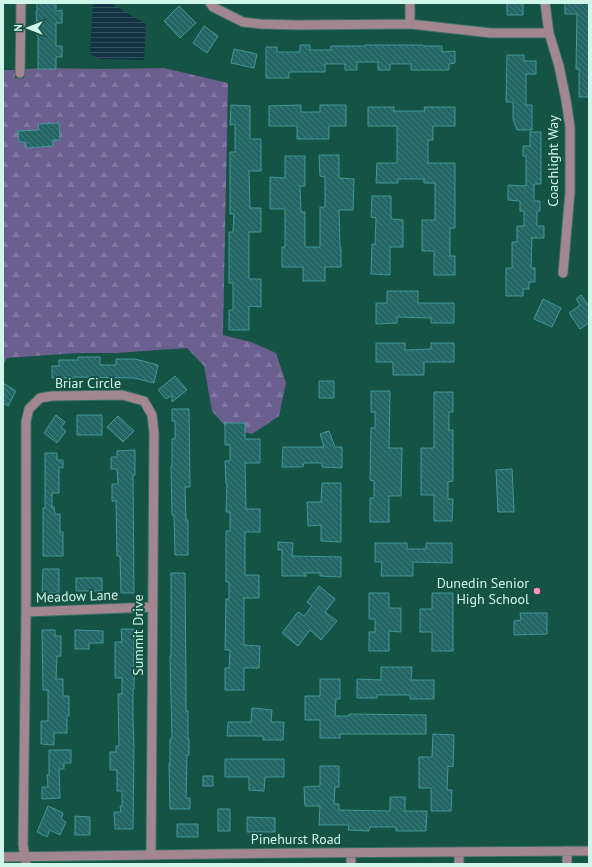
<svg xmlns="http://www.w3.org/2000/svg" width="592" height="867" font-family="'PT Sans',sans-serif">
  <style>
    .forest { fill: url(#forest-firs) }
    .water { fill: url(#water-rules) }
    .building { fill: url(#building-back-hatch); stroke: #429898 }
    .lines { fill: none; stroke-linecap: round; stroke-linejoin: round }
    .minor-casing { stroke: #377063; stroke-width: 11 }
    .minor { stroke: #a28690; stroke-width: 9 }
    .poi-dot { fill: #fe8ebd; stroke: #155345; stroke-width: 1.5 }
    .labels { text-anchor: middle; stroke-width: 4; stroke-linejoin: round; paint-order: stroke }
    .street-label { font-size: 14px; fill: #d0f5e9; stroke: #155345 }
    .poi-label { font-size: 14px; fill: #d0f5e9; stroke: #155345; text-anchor: end }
  </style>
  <defs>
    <pattern id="forest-firs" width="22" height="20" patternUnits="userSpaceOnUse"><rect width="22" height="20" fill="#6b5f90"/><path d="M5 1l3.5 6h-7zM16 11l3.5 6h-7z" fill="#7f77a0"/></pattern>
    <pattern id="water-rules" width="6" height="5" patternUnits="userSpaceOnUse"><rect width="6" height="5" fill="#133344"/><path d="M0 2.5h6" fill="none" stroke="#34515f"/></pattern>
    <pattern id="building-back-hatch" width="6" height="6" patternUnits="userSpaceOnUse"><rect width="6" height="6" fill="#236665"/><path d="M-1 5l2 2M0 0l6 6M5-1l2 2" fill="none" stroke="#427c7b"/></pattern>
  </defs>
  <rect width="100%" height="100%" fill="#155345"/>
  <path class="forest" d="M44,68L105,69L164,68L228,83L223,335L251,342L276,353L286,383L279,416L252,434L226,427L212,411L204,366L187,348L116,353H77L7,358L3,365V70H15V78H24L25,69Z"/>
  <path class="water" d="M102,3H110L146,24L144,60L100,59L90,54L93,5Z"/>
  <path class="building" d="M37,3H56V11L62,10V23H56V46H62V57H56V69H38V36H37L36,11H37Z
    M507,3H523V15H507Z
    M565,3H589V97H579V69H576L577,14H565Z
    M179,6L196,23L180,38L164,21Z
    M204,26L218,36L207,53L193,43Z
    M300,45H310V50H331V46H365V45H423V46H442V52L455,51V63L449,64V70H411V64H390V70H378V62H357V70H345V64H325V72H289V78H266V47H277V52H300Z
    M234,49L257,54L254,68L231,63Z
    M507,55H524V61H536V74H526V105H532V130H517L513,119V102H506Z
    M231,105L250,106V139H261V171H249L250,208H261V232H249V279H261V307L249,306V330H229V310H233V283H229V232H233L234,214H230V152H235V124L230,125Z
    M301,105V112H320V105H346V126H329V139H297V126H269V106Z
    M368,107H394V111H425L424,107H455V126H433V140H428V163H455V228H450V256H455V275H434V251H422V220H435V183H424V179H398V183H376L377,163H397V126H368Z
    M59,123L60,140H53V146L26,148V142H19L18,131L39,130L38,124Z
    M530,132H541V184H534V201H540V211H537V226H544V238H532L531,268H535V282H529V289H523V296H506V268H512V242H517V226H524V211H520V201L508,200V185L526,186V156H523V146H530Z
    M319,155H339V178L354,179L353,210H339L340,247H341V267H325V281H303V267H282V247H285V209H270V177L285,178V156H305V186H300L301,212H305V247H320V207H325V177L320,176Z
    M372,196H391V219L403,220V247H390V275L371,274L372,244L375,245L376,218L371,217Z
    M387,291H418V303H454V323H431V318L397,317V323L376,324V303H387Z
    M581,295L589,306V323L580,329L569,313L580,305L576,299Z
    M543,299L561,308L552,327L534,319Z
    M376,343H405V350L431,349V343H454V362H424V375H393V362H376Z
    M78,357H100V365H116V359H135L158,365L154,383L134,378L74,377V378H52V366H59V360H78Z
    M175,376L187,390L172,402V395L166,399L158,390Z
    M319,381H334V398H319Z
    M3,383L16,391L8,406L3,403Z
    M371,391H390L389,448H402L401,496H389V522H370V498H374V481L370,480L371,428H375V412H371Z
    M434,392H453V412H449V430H453V481L448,482V499H453L452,521H434V495H421V448H434Z
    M172,409H189L190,487H185L186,520H188V555H175L174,515H172L171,466H172V439L175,438V421H172Z
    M56,415L65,422L61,428L66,431L57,443L44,433Z
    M77,415H102V435H77Z
    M118,416L134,431L123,442L107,427Z
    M225,423H245V439H260V463H245L246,509H260V532H245V575H259V598H244V645L260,646L259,668H244V690H225V668H229L230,650H225L226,599H229V582H226V531H230V512H226L227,483H226L225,461H230V445H225Z
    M329,431L335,447H342V468L322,467V463H304L303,467H282L283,447H324L320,434Z
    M135,450V475H133L134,593H121L120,556H117L116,501H112V484H118L117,469H111V457H117V451Z
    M45,453H57V460H63V468L59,467V493H52V507H54L55,514H60V532H63V556H43V508H45Z
    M512,469L514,512H498L496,470Z
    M322,483H341V542L321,541V525L308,526L307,502H321Z
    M278,542L293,543L292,556L341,557V577L320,576V573H303L307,576H282V550H278Z
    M375,543H407V549H426V543H452V563L413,562V576H381L382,562H375Z
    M43,569H59V593H42Z
    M171,573H185L186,682V711H188V739H189V755H187L186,798H190V809H170L169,763H170V739H172L170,656H171Z
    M76,578H102V591H76Z
    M319,586L335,599L325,612L337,621L321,640L310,630L298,646L282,633L298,612L304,616L312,606L307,602Z
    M369,593H389V608H401V632L389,631V651H369V632H375V619H369Z
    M432,593H453V651H432V632H420V609H432Z
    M520,613H547V634L514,635V621L521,620Z
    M121,629H134V689H133V720L134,746L133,829H115L114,812H121L120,806H122V791H117V770H110V752H116V746H119L118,694H122V678H115V642H122Z
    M42,630H55V636H61V656H57L56,679H63V696H69V716H67V733H54V745L41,744V721H48V690H43Z
    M75,630L103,631V643H89V649H75Z
    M381,667H412L411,680H434V699H410V695H377V698H357V679L381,680Z
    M320,679H340V699H336L335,716H349V714L426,715V734H340V738H320V720H305V696H320Z
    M252,708L272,710L271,722H284L283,740H263V736H227L228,722H251Z
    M433,734L454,735L453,767L448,766L447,790H452L451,811H431V788H419V757H432Z
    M49,750H71V763H64V769H59L60,798L42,799V787H48L47,775H49Z
    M225,759H284V777H265L264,791L249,790V777H225Z
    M320,766H339V787H335L334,804H339V810L390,811V797H405V811H427L426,831H396V827H370L369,831L348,830L349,825H319L320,806H305L304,787L320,786Z
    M203,776H213V786H203Z
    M48,806L63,813L61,819L66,822L60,835L50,830L47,837L37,832Z
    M218,809H230V831H218Z
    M75,816L90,817V835H75Z
    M247,817L275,818V832H247Z
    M177,824H198V837H177Z"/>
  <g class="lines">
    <g class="minor-casing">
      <path id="minor" d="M210,3L213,7L243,22L261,24L298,25L410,24L491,33H549
        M545,3L549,33L559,66L566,100L570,127V192L563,273
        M410,24V3
        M20,73L21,3
        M26,612L152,607
        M459,852V864
        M351,853V864
        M3,857L299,853L589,851
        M26,864L23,845L26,612V421L29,409L40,398L52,396L122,395L144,401L152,415L154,433L151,855
        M567,864V851"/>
    </g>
    <use href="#minor" class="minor"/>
  </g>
  <circle class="poi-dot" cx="537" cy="591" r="4"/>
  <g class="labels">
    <g class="street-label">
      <text transform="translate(553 161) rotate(-90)" y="5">Coachlight Way</text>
      <text x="88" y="388">Briar Circle</text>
      <text transform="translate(77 596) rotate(-2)" y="5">Meadow Lane</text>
      <text transform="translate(138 635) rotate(-90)" y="5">Summit Drive</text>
      <text x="296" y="844">Pinehurst Road</text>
    </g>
    <g class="poi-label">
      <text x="529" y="588">Dunedin Senior<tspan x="529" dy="16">High School</tspan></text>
    </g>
  </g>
  <rect width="592" height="867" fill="none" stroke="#d0f5e9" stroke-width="8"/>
  <g transform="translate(28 28) rotate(270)" stroke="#155345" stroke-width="3" paint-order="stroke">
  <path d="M0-3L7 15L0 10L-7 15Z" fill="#d0f5e9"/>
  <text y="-6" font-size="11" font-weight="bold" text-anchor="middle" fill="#d0f5e9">N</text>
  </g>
</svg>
